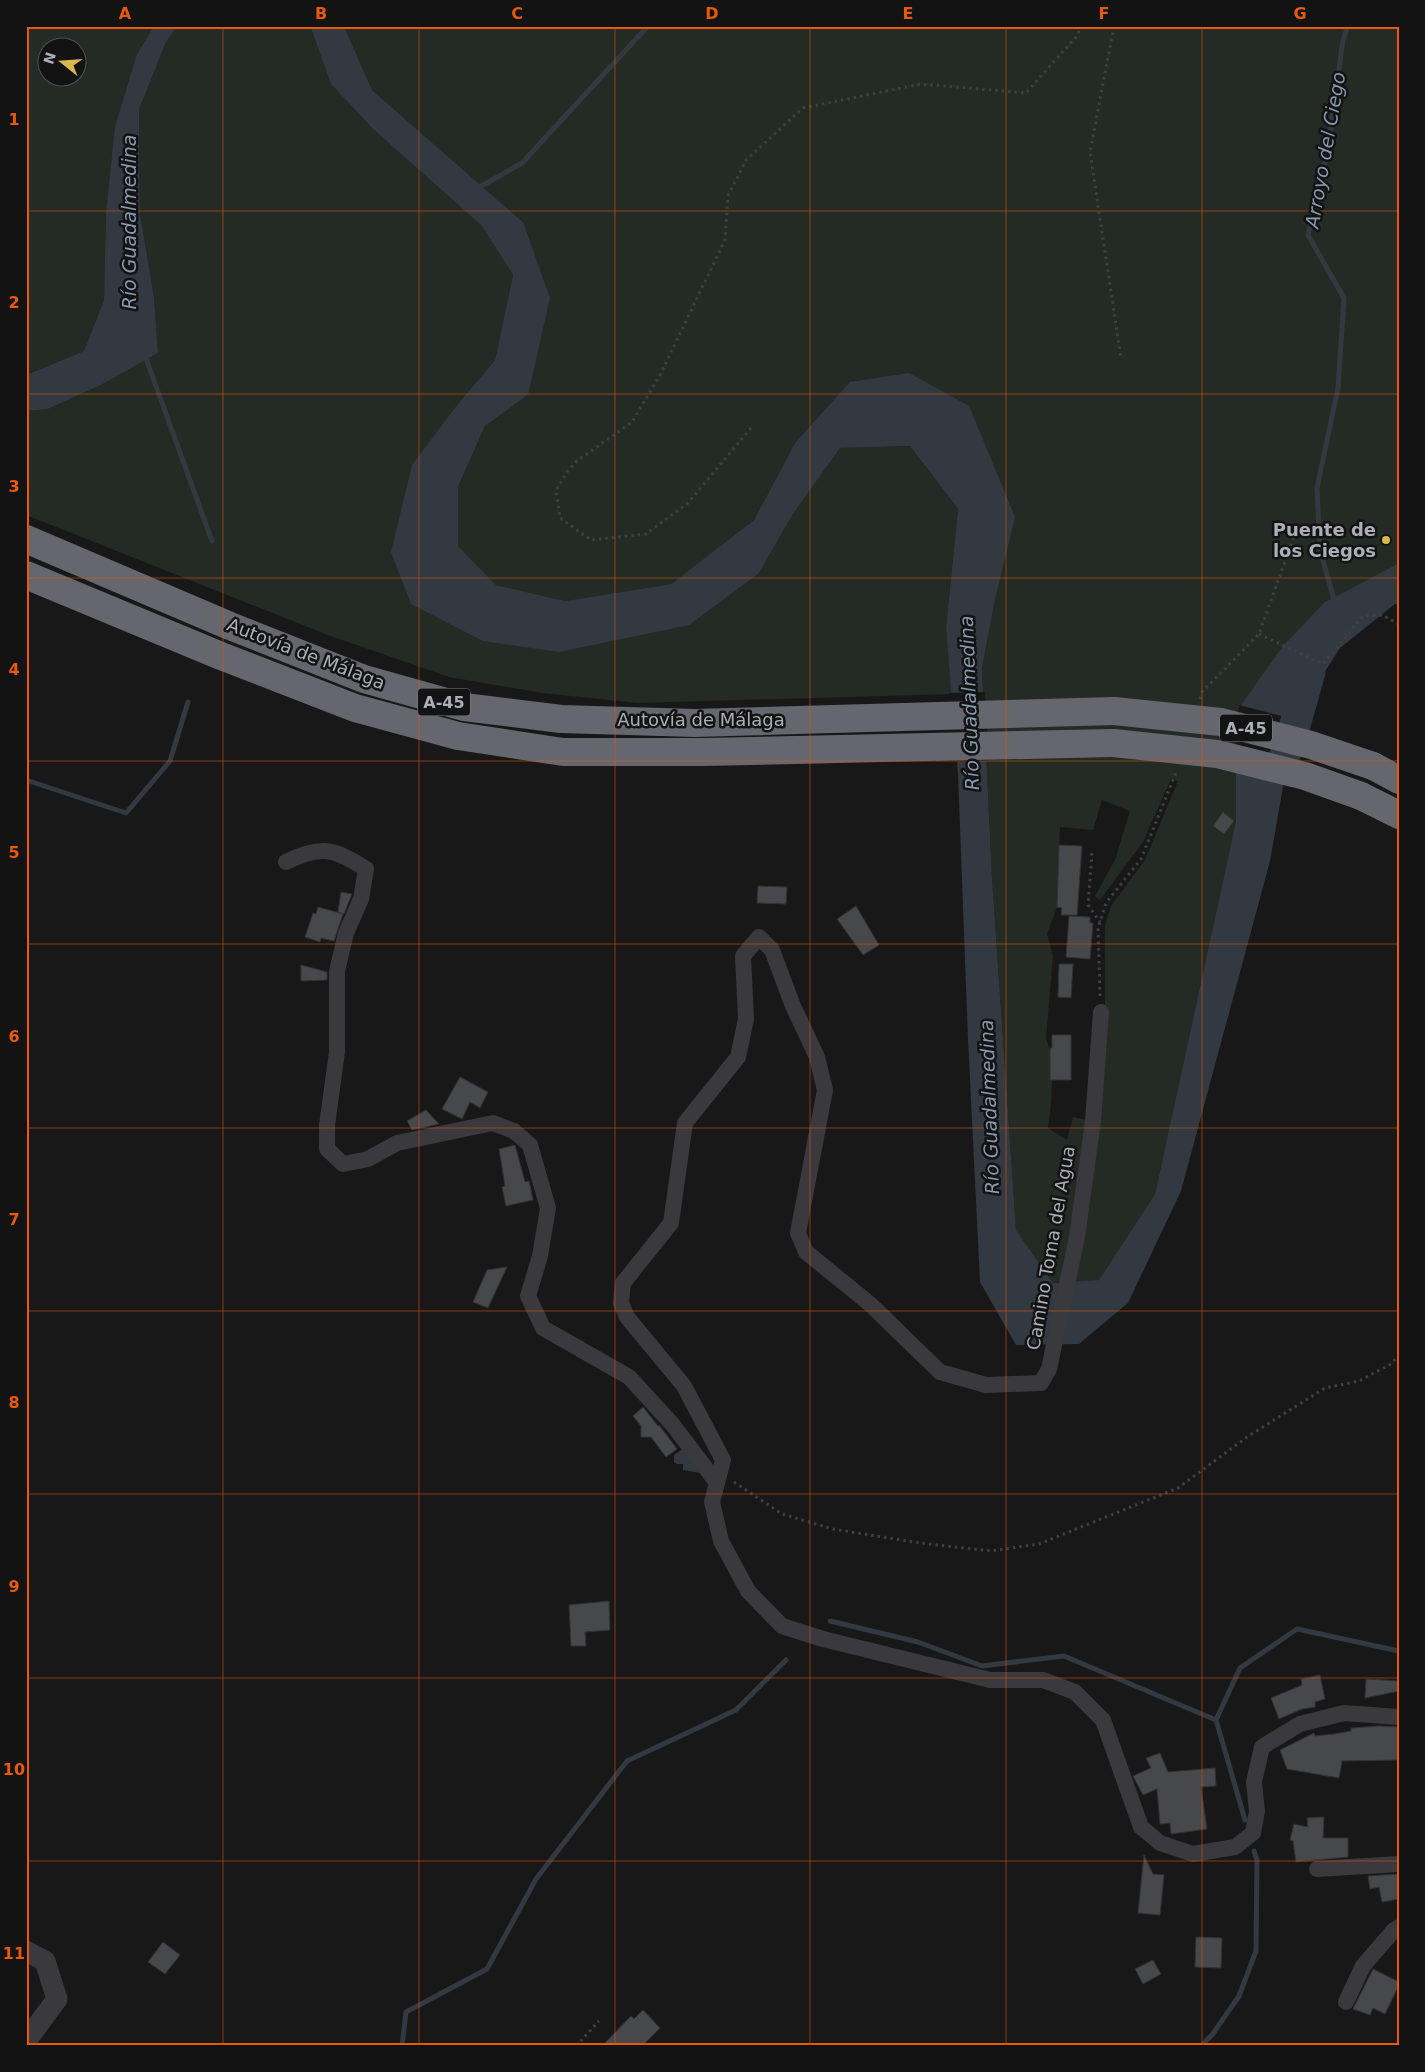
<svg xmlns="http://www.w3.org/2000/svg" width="1425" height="2072" font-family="'DejaVu Sans',sans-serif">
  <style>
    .green { fill: #242b25; fill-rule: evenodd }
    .water { fill: #333941 }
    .pier { fill: #181819 }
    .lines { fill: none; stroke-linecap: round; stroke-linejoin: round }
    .stream { stroke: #333941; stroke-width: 5 }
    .river { stroke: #333941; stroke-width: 31 }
    .building { fill: #47484b; stroke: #323235 }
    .path { stroke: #3f4045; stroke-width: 3; stroke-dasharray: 2.5 4; stroke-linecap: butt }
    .minor { stroke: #39393e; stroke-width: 16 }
    .tertiary { stroke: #39393e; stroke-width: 21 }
    .motorway { stroke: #66676e; stroke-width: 28 }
    .motorway-bridge { stroke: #66676e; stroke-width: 28 }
    .grid { fill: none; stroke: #e8590c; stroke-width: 1; stroke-opacity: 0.55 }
    .poi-dot { fill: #dbb84e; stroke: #131314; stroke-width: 2 }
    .labels { text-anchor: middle; stroke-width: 5; stroke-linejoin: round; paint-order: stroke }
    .shield { fill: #131314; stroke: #7d8086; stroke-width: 1 }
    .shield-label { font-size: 16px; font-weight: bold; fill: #abaeb7 }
    .poi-label { font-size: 18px; font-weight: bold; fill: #abaeb7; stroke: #131314; text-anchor: end }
    .street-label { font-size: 18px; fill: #abaeb7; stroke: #131314 }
    .water-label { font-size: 19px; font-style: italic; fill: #8798ae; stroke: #131314 }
    .neatline { fill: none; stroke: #e8590c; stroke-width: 2 }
    .grid-label { font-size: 16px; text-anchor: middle; font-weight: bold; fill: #e8590c }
  </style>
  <rect width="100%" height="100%" fill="#181819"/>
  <path class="green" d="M26,26H154L137,54L106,213L104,300L84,351L26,375ZM48,48H78V78H48Z
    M177,26H310L331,84L373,129L482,226L513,275L495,360L457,405L412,466L483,641L759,573L793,514L840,448L910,446L958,509L946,627L952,694L637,703L543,693L449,677L328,635L26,515V411L48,409L101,385L158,353L154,297L140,213L139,110L166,42Z
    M344,26H1399V563L1325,602L1236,772V821L1155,1194L1099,1280L1075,1282L1105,1022V925L1111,906L1145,860L1178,781L1171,779L1143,842L1100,900L1095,896L1115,860L1130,811L1102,800L1093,830L1060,827L1057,907L1047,934L1053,956L1046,1038C1055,1061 1052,1104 1048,1128L1067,1140L1073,1117L1086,1120L1070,1236L1060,1282L1053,1283L1016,1230L992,878L982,668L995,599L969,406L795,443L754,520L671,584L565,601L496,585L458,546V487L485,426L528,395L523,222L372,90Z"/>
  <path class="water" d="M154,26H177L166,42L139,110L140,213L154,297L158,353L101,385L48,409L26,411V375L84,351L104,300L106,213L115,127L137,54Z
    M310,26H344L372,90L523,222L550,298L528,395L485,426L458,487V546L496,585L565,601L671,584L754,520L795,443L850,382L909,373L969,406L1015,517L995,599L982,668L992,878L1016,1230L1053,1283L1099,1280L1155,1194L1236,821V772L1241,705L1283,646L1325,602L1399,563V605L1395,604L1340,648L1295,718L1270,861L1181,1191L1128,1303L1079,1344L1016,1345L980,1282L968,1039L958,774L946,627L958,509L910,446L840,448L793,514L759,573L689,625L559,652L483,641L411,604L391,552L412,465L457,405L495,360L513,275L482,226L373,129L331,84Z
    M684,1448L701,1473L683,1470V1464H677L674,1462V1455Z"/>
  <path class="pier" d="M985,692L989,761L954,762L949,693Z
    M1239,705L1297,720L1286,783L1233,769Z"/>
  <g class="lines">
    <path class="stream" d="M478,188L522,163L648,26
      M144,353L212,541
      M1335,603L1320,550L1317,488L1338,388L1344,298L1308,235L1328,149L1343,40L1348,26
      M26,778L29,781L126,813L170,761L188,702
      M830,1621L918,1642L982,1666L1064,1656L1216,1720
      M1245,1820L1216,1720L1240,1668L1297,1629L1399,1651
      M402,2046L406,2012L487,1969L536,1879L627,1761L736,1710L786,1660
      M1201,2046L1212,2035L1239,1996L1256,1951L1257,1860L1254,1851"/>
    <path class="river" d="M1280,768L1291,739L1310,672"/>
  </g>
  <path class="building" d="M1223,812L1234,821L1224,834L1213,826Z
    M1059,845L1082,846L1077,915H1061L1062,908L1057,907Z
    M758,886L787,887L786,904L757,903Z
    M341,892L352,894L344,914L338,912Z
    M856,906L879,945L863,955L837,919Z
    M318,907L343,914L334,941L321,938L320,942L305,937L313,913L316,914Z
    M1069,916L1090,917V923H1093L1090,959L1066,957Z
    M1059,964H1073L1071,998L1058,997Z
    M301,965L327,972V980L301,981Z
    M1052,1035H1071V1080H1050V1048H1052Z
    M460,1077L488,1092L480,1108L470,1102L462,1119L442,1109Z
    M426,1110L439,1124L412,1130L407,1121Z
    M515,1145L525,1182L529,1181L533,1200L506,1206L502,1187L505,1186L499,1149Z
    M507,1267L488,1308L473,1302L487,1270Z
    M643,1407L658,1426L659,1425L677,1449L666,1457L651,1437H641V1426L633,1416Z
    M609,1601L610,1630L585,1632L586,1646H571L569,1605Z
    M1320,1675L1325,1699L1315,1702V1707L1302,1709L1279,1719L1271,1698L1302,1685L1301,1679Z
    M1366,1679L1399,1681V1691L1365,1698Z
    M1379,1726L1399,1727V1760L1342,1761L1339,1778L1287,1769L1280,1750L1314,1733L1315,1736L1334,1734L1351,1731V1728Z
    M1160,1753L1168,1772L1215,1768L1216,1786L1201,1787L1207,1829L1171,1834L1170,1823L1160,1824L1157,1789L1143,1795L1133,1776L1151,1768L1146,1758Z
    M1324,1817L1323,1838H1348V1857L1296,1862L1293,1841L1290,1840L1294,1824L1308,1827L1307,1818Z
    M1144,1855L1153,1874L1164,1875L1160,1915L1138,1913Z
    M1399,1874V1899L1382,1902L1379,1887L1370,1889L1368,1876Z
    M1196,1937L1222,1938L1221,1968L1195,1967Z
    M163,1942L180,1955L165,1974L148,1962Z
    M1153,1960L1161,1974L1143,1984L1135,1969Z
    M1373,1969L1399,1982V1985L1385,2014L1373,2008L1370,2015L1353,2009Z
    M643,2010L660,2028L642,2046H602L631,2016L634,2019Z"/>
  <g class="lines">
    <path class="path" d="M1114,26L1090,152L1121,358
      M751,428L688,503L646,534L591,540L560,518L556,490L567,472L577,461L632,422L660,375L725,240L728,196L746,160L803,108L921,84L1026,93L1076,37L1082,26
      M1259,634L1323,664L1363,616L1382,615L1399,624
      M1200,699L1202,692L1259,634L1295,533
      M1092,853L1088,905L1100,922
      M1100,996L1098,928L1106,903L1141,859L1177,770
      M734,1482L782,1514L833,1529L920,1543L991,1551L1039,1544L1178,1488L1247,1437L1325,1388L1359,1381L1391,1364L1399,1355
      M576,2046L599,2021"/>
    <path class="minor" d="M286,862C321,845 334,848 366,869L361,899L346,933L337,971V1052L327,1125V1149L343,1164L368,1159L397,1143L493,1123L514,1131L530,1145L548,1208L540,1256L528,1296L543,1328L629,1377L673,1425L717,1483L712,1502L721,1541L748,1591L782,1626L823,1639L990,1680H1043L1075,1692L1103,1720L1141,1827L1160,1843L1193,1854L1235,1847L1253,1833L1257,1811L1254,1782L1262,1747L1300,1724L1344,1713L1399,1717
      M717,1483L723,1460L684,1386L627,1317L621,1303L623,1283L671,1223L685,1123L738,1057L746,1019L743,956L759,937L772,950L793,1006L817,1057L825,1090L798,1233L806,1252L870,1304L940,1372L986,1385L1041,1383L1049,1369L1077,1237L1093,1121L1101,1012
      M1317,1869L1399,1864
      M1346,2002L1363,1966L1394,1930L1399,1927"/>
    <path class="tertiary" d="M26,1951L45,1961L57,1999L26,2041"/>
    <path class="motorway" d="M26,539L230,626L364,679L464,707L561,719L695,723L1114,711
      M26,575L221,656L355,708L458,736L563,752H702L1113,743
      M1373,766L1399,780
      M1361,796L1399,815"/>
    <path class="motorway-bridge" d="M1114,711L1221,722L1311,745L1373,766
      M1113,743L1217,754L1305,776L1361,796"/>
  </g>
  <path class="grid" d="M223,26V2046M419,26V2046M615,26V2046M810,26V2046M1006,26V2046M1202,26V2046M26,211H1399M26,394H1399M26,578H1399M26,761H1399M26,944H1399M26,1128H1399M26,1311H1399M26,1494H1399M26,1678H1399M26,1861H1399"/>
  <circle class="poi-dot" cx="1386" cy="540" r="5"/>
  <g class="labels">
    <g class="shield">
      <rect x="418" y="688.5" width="52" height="27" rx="4"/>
      <rect x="1220" y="714.5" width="52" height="27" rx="4"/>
    </g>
    <g class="shield-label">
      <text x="444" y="708">A-45</text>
      <text x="1246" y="734">A-45</text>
    </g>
    <g class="poi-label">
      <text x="1376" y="536">Puente de<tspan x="1376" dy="21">los Ciegos</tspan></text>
    </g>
    <g class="street-label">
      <text transform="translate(306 654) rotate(21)" y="6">Autovía de Málaga</text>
      <text x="701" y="726">Autovía de Málaga</text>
      <text transform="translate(1051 1248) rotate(-80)" y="6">Camino Toma del Agua</text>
    </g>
    <g class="water-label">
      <text transform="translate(1325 150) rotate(-80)" y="7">Arroyo del Ciego</text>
      <text transform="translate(129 222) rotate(-90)" y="7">Río Guadalmedina</text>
      <text transform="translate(969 703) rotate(-92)" y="7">Río Guadalmedina</text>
      <text transform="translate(989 1107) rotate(-92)" y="7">Río Guadalmedina</text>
    </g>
  </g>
  <rect width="1425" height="2072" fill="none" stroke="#131314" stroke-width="55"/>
  <g transform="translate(62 62) rotate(287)"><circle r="24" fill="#131314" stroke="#505155"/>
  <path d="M0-4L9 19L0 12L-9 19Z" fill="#dbb84e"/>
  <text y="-8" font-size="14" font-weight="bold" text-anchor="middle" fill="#abaeb7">N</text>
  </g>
  <rect x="28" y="28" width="1370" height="2016" class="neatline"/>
  <g class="grid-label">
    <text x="125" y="19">A</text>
    <text x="321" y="19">B</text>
    <text x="517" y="19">C</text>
    <text x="712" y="19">D</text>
    <text x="908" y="19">E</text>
    <text x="1104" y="19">F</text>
    <text x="1300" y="19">G</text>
    <text x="14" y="125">1</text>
    <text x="14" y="308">2</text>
    <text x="14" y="492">3</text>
    <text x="14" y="675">4</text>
    <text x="14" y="858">5</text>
    <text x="14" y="1042">6</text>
    <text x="14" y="1225">7</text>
    <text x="14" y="1408">8</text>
    <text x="14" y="1592">9</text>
    <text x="14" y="1775">10</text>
    <text x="14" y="1959">11</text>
  </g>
</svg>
